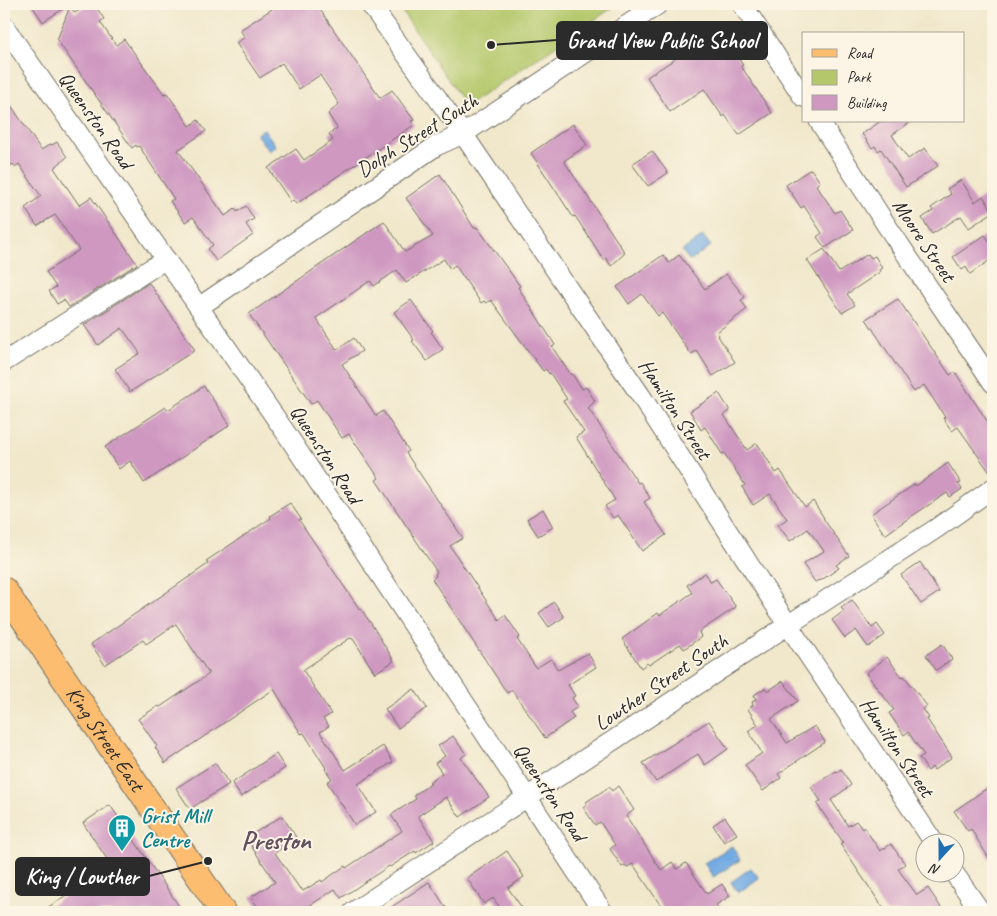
<svg xmlns="http://www.w3.org/2000/svg" width="997" height="916" font-family="Caveat,sans-serif">
  <style>
    .green { fill: #b4c86b; stroke: #707a4b }
    .water { fill: #72abe2; stroke: #4e6b86 }
    .building { fill: #cf98c1 }
    .lines { fill: none; stroke-linecap: round; stroke-linejoin: round }
    .minor-casing { stroke: #706d63; stroke-width: 21 }
    .major-casing { stroke: #706d63; stroke-width: 27 }
    .minor { stroke: #fff; stroke-width: 19 }
    .major { stroke: #fcbd6f; stroke-width: 25 }
    .labels { text-anchor: middle; stroke-width: 4; stroke-linejoin: round; paint-order: stroke }
    .street-label { font-size: 21px; fill: #2b2b2b; stroke: #fcf5e5 }
    .culture-label { font-size: 21px; font-weight: bold; fill: #0d838f; stroke: #fcf5e5; text-anchor: start }
    .district-label { font-size: 26px; font-weight: bold; fill: #645160; stroke: #fcf5e5 }
    .leader { fill: none; stroke: #2b2b2b; stroke-width: 2 }
    .callout-dot { fill: #2b2b2b; stroke: #fcf5e5; stroke-width: 2 }
    .callout { fill: #2b2b2b; stroke: #2b2b2b; stroke-width: 2 }
    .callout-label { font-size: 22px; text-anchor: middle; font-weight: bold; fill: #fff }
  </style>
  <rect width="100%" height="100%" fill="#fcf5e5"/>
  <filter id="ink" filterUnits="userSpaceOnUse"><feTurbulence type="fractalNoise" baseFrequency=".02" numOctaves="2"/><feDisplacementMap in="SourceGraphic" scale="10" xChannelSelector="R" yChannelSelector="G"/><feConvolveMatrix kernelMatrix="1 2 1 2 8 2 1 2 1" color-interpolation-filters="sRGB"/></filter>
  <filter id="wash" filterUnits="userSpaceOnUse"><feTurbulence type="fractalNoise" baseFrequency=".0096" numOctaves="4" result="noise"/><feDisplacementMap in="SourceGraphic" scale="20" xChannelSelector="R" yChannelSelector="G"/><feGaussianBlur stdDeviation="1.12" result="paint"/><feColorMatrix in="noise" values="0 0 0 0 0 0 0 0 0 0 0 0 0 0 0 0 0 1.4 0 .05"/><feComposite in="paint" operator="in"/></filter>
  <g filter="url(#wash)">
    <rect width="100%" height="100%" fill="#f1e8cc"/>
    <path class="green" d="M397,4H618L468,105L464,103Z"/>
    <path class="water" d="M264,129L276,146L269,151L256,134Z
      M703,236L711,246L690,261L682,251Z
      M732,846L740,860L713,877L704,863Z
      M751,868L759,878L738,893L731,882Z"/>
    <g id="blocks">
      <path class="building" d="M31,4H70L43,22Z
        M88,4H94L104,19L100,22L116,45L124,39L164,94L167,93L190,126L198,120L206,131L178,150L225,216L235,209L237,212L246,206L254,219L246,224L253,235L216,261L208,249L213,245L193,217L185,222L170,201L174,199L139,146L137,147L136,145L132,148L57,40L70,6L75,13Z
        M269,4H310L313,8L317,5L380,98L392,90L414,120L411,121L414,125L296,204L293,200L291,202L268,168L296,149L304,160L333,140L329,134L337,128L328,114L339,104L320,75L299,89L282,63L260,78L236,43L245,37L240,30L272,9Z
        M717,32L731,52L733,51L743,65L741,66L772,113L739,135L725,115L723,117L704,89L670,112L647,77Z
        M4,95L41,150L51,144L52,145L57,142L67,157L54,168L79,205L91,197L137,264L69,307L64,300L57,304L49,291L56,287L46,272L79,250L55,215L37,226L25,208L41,196L19,164L15,167L13,164L4,170Z
        M881,121H912L892,135L908,159L925,148L938,166L906,187L881,149L878,151L875,146L872,148L862,134Z
        M573,124L587,145L564,161L625,253L611,266L606,258L604,260L575,216L573,217L531,153Z
        M652,151L668,173L648,186L632,164Z
        M811,169L820,182L816,185L835,213L840,210L853,230L825,248L817,237L822,233L804,206L801,208L786,185Z
        M440,174L474,228L477,227L520,286L518,287L555,345L552,347L571,375L572,374L582,389L586,387L595,401L588,408L638,483L640,482L650,498L644,502L666,535L642,551L618,515L613,518L605,506L615,500L576,437L584,432L563,401L567,399L550,373L549,374L546,369L543,371L494,304L491,300L486,303L484,301L481,303L455,265L450,269L444,259L406,283L397,270L374,286L370,281L316,318L337,350L354,338L362,351L342,364L376,416L383,411L409,451L406,453L463,538L450,546L499,620L505,615L520,637L517,639L536,668L551,659L558,670L588,653L596,667L568,685L575,696L572,698L578,707L570,712L574,718L545,738L512,690L507,693L432,579L436,576L435,574L437,572L376,480L379,478L349,434L342,438L317,400L311,404L249,314L384,221L405,252L433,236L406,198Z
        M961,180L975,202L983,196L993,212L969,228L961,216L932,234L922,218L933,211L931,208L951,194L947,189Z
        M985,235L993,246V258L970,274L966,267L962,270L953,257Z
        M824,249L839,272L868,254L871,258L875,256L882,268L879,270L880,272L847,294L855,305L842,313L807,260Z
        M663,255L669,263L679,255L705,289L726,274L745,297L741,300L747,309L717,332L719,336H718L735,362L713,376L697,351L691,354L662,313L658,316L642,294L629,304L617,287Z
        M149,283L195,350L130,392L115,369L140,353L122,328L98,345L84,325Z
        M898,299L950,375L955,372L993,430V477L958,427L952,431L943,418L945,417L924,385L914,392L866,319Z
        M411,300L433,331L431,332L443,349L427,361L412,341L414,340L394,312Z
        M204,386L230,425L144,483L130,461L119,469L105,447L166,407L168,410Z
        M719,393L730,411L724,415L747,450L757,443L776,473L780,470L805,507L813,501L824,518H823L849,556L836,565L839,568L820,581L819,580L815,582L803,564L824,551L808,529L790,541L778,525L787,519L770,494L753,505L742,487L745,485L724,453L722,454L705,427L701,430L690,411Z
        M948,463L961,483L958,484L962,489L950,497L947,493L906,520L885,535L871,514L915,484L916,486Z
        M290,503L301,519L299,520L360,610L361,609L372,625L394,661L375,673L353,639L350,638L303,670L331,714L323,719L329,726L320,732L345,770L383,746L393,762L358,784L376,812L355,825L327,782L332,779L325,769L326,768L304,733L301,734L274,689L165,763L155,747L157,746L138,719L158,706L160,707L209,674L176,624L146,644L143,640L105,665L91,644L208,564L206,561L271,518L270,516Z
        M543,509L553,527L538,536L527,519Z
        M920,562L939,592L921,604L901,575Z
        M705,573L711,582L716,579L736,607L699,632L701,637L684,649L680,644L649,665L647,663L641,668L622,639L658,613L660,615L692,593L687,585Z
        M852,600L872,628L877,624L885,635L868,647L856,630L845,638L832,620L844,611L841,608Z
        M554,602L564,617L549,627L539,613Z
        M942,644L952,659L936,670L926,655Z
        M887,657L902,677L904,676L927,706L923,709L929,718L927,719L952,757L934,770L932,767L928,771L919,758L924,755L908,732L904,735L889,713L894,710L866,673Z
        M783,681L798,701L771,719L787,743L815,726L825,742L778,774L781,778L763,791L745,765L762,753L748,731L758,725L748,709L753,705L752,702L756,699L754,695L765,688L768,691Z
        M414,689L427,708L398,728L385,709Z
        M709,721L728,749L705,765L698,754L656,782L643,763Z
        M453,736L466,754L461,758L489,797L460,817L446,797L418,816L434,841L416,853L415,851L390,867L389,866L341,898L335,889L300,912H261L251,897L275,882L246,838L282,816L296,837L275,853L300,889L301,888L303,891L321,880L322,882L345,866L346,868L402,831L391,815L416,799L414,795L431,784L429,782L442,773L435,763L445,756L438,746Z
        M276,754L285,768L241,797L232,783Z
        M215,763L229,784L190,809L176,788Z
        M841,769L851,785L831,800L848,826L856,821L862,829L864,827L880,851L891,844L905,864L898,869L917,895L928,888L944,912H886L840,844L843,842L817,804L821,801L811,787L836,771L837,772Z
        M993,784V865L971,829L968,831L954,811Z
        M618,786L634,810L626,816L661,870L672,862L677,869L686,863L707,894L722,884L730,896L716,905L721,912H665L633,864L627,867L625,865L622,867L610,849L615,845L600,822L595,825L583,807L587,804L586,802L609,787L612,791Z
        M110,805L183,912H41L102,871L100,869L109,862L83,823Z
        M725,817L737,834L724,842L713,825Z
        M507,851L524,877L508,888L525,912H503L493,898L484,904L467,878Z
        M429,882L449,912H384Z"/>
    </g>
  </g>
  <g filter="url(#ink)">
    <use href="#blocks" fill-opacity="0" stroke="#706d63" stroke-width="1"/>
    <g class="lines">
      <g class="minor-casing">
        <path id="minor" d="M370,4L463,134L641,396L788,625L935,844
          M742,4L803,97
          M4,26L286,433L603,912
          M819,121L887,226L993,383
          M199,307L436,146L463,134L659,4
          M4,362L166,259
          M954,873L981,912
          M353,912L788,625L937,528L993,488"/>
      </g>
      <g class="major-casing">
        <g id="major">
          <path id="s1" d="M4,590L223,912"/>
        </g>
      </g>
      <use href="#minor" class="minor"/>
      <use href="#major" class="major"/>
    </g>
  </g>
  <defs>
    <g id="building-pin" transform="scale(1.4375)"><path d="M0 17L-7.5 6A9.5 9.5 0 1 1 7.5 6Z" fill="#0f9aa8" stroke="#fcf5e5"/><path d="M-4-6H4V6H1V3H-1V6H-4ZM-2.5-4.3h1.7v1.8h-1.7ZM.8-4.3h1.7v1.8H.8ZM-2.5-1h1.7V.8h-1.7ZM.8-1h1.7V.8H.8Z" fill="#fff"/></g>
  </defs>
  <g fill-rule="evenodd">
    <use href="#building-pin" x="122" y="828"/>
  </g>
  <g class="labels">
    <g class="street-label">
      <text transform="translate(96 120) rotate(55)" y="7">Queenston Road</text>
      <text transform="translate(417 135) rotate(-32)" y="7">Dolph Street South</text>
      <text transform="translate(924 240) rotate(56)" y="7">Moore Street</text>
      <text transform="translate(675 409) rotate(57)" y="7">Hamilton Street</text>
      <text transform="translate(326 454) rotate(57)" y="7">Queenston Road</text>
      <text transform="translate(661 682) rotate(-34)" y="7">Lowther Street South</text>
      <text dy="7" stroke="none"><textPath href="#s1" startOffset="180">King Street East</textPath></text>
      <text transform="translate(897 747) rotate(56)" y="7">Hamilton Street</text>
      <text transform="translate(550 792) rotate(56)" y="7">Queenston Road</text>
    </g>
    <g class="culture-label">
      <text x="141" y="823">Grist Mill<tspan x="141" dy="24">Centre</tspan></text>
    </g>
    <g class="district-label">
      <text x="276" y="849">Preston</text>
    </g>
  </g>
  <path class="leader" d="M491 45L557 40M208 861L149 876"/>
  <g class="callout-dot">
    <circle cx="491" cy="45" r="5"/>
    <circle cx="208" cy="861" r="5"/>
  </g>
  <g class="callout">
    <rect x="557" y="22" width="210" height="37" rx="5"/>
    <rect x="16" y="858" width="133" height="37" rx="5"/>
  </g>
  <g class="callout-label">
    <text x="662" y="48">Grand View Public School</text>
    <text x="82" y="884">King / Lowther</text>
  </g>
  <rect width="997" height="916" fill="none" stroke="#fcf5e5" stroke-width="20"/>
  <rect x="802" y="32" width="162" height="90" fill="#fcf5e5" stroke="#a8a49b"/>
  <rect x="812" y="49" width="25" height="8" fill="#fcbd6f" stroke="#a8a49b"/>
  <text x="847" y="58" font-size="15" fill="#2b2b2b">Road</text>
  <rect x="812" y="70" width="25" height="15" fill="#b4c86b" stroke="#a8a49b"/>
  <text x="847" y="82" font-size="15" fill="#2b2b2b">Park</text>
  <rect x="812" y="95" width="25" height="15" fill="#cf98c1" stroke="#a8a49b"/>
  <text x="847" y="108" font-size="15" fill="#2b2b2b">Building</text>
  <g transform="translate(940 858) rotate(201)"><circle r="24" fill="#fcf5e5" stroke="#a8a49b"/>
  <path d="M0-4L9 19L0 12L-9 19Z" fill="#1f6fb2"/>
  <text y="-8" font-size="14" font-weight="bold" text-anchor="middle" fill="#2b2b2b">N</text>
  </g>
</svg>
